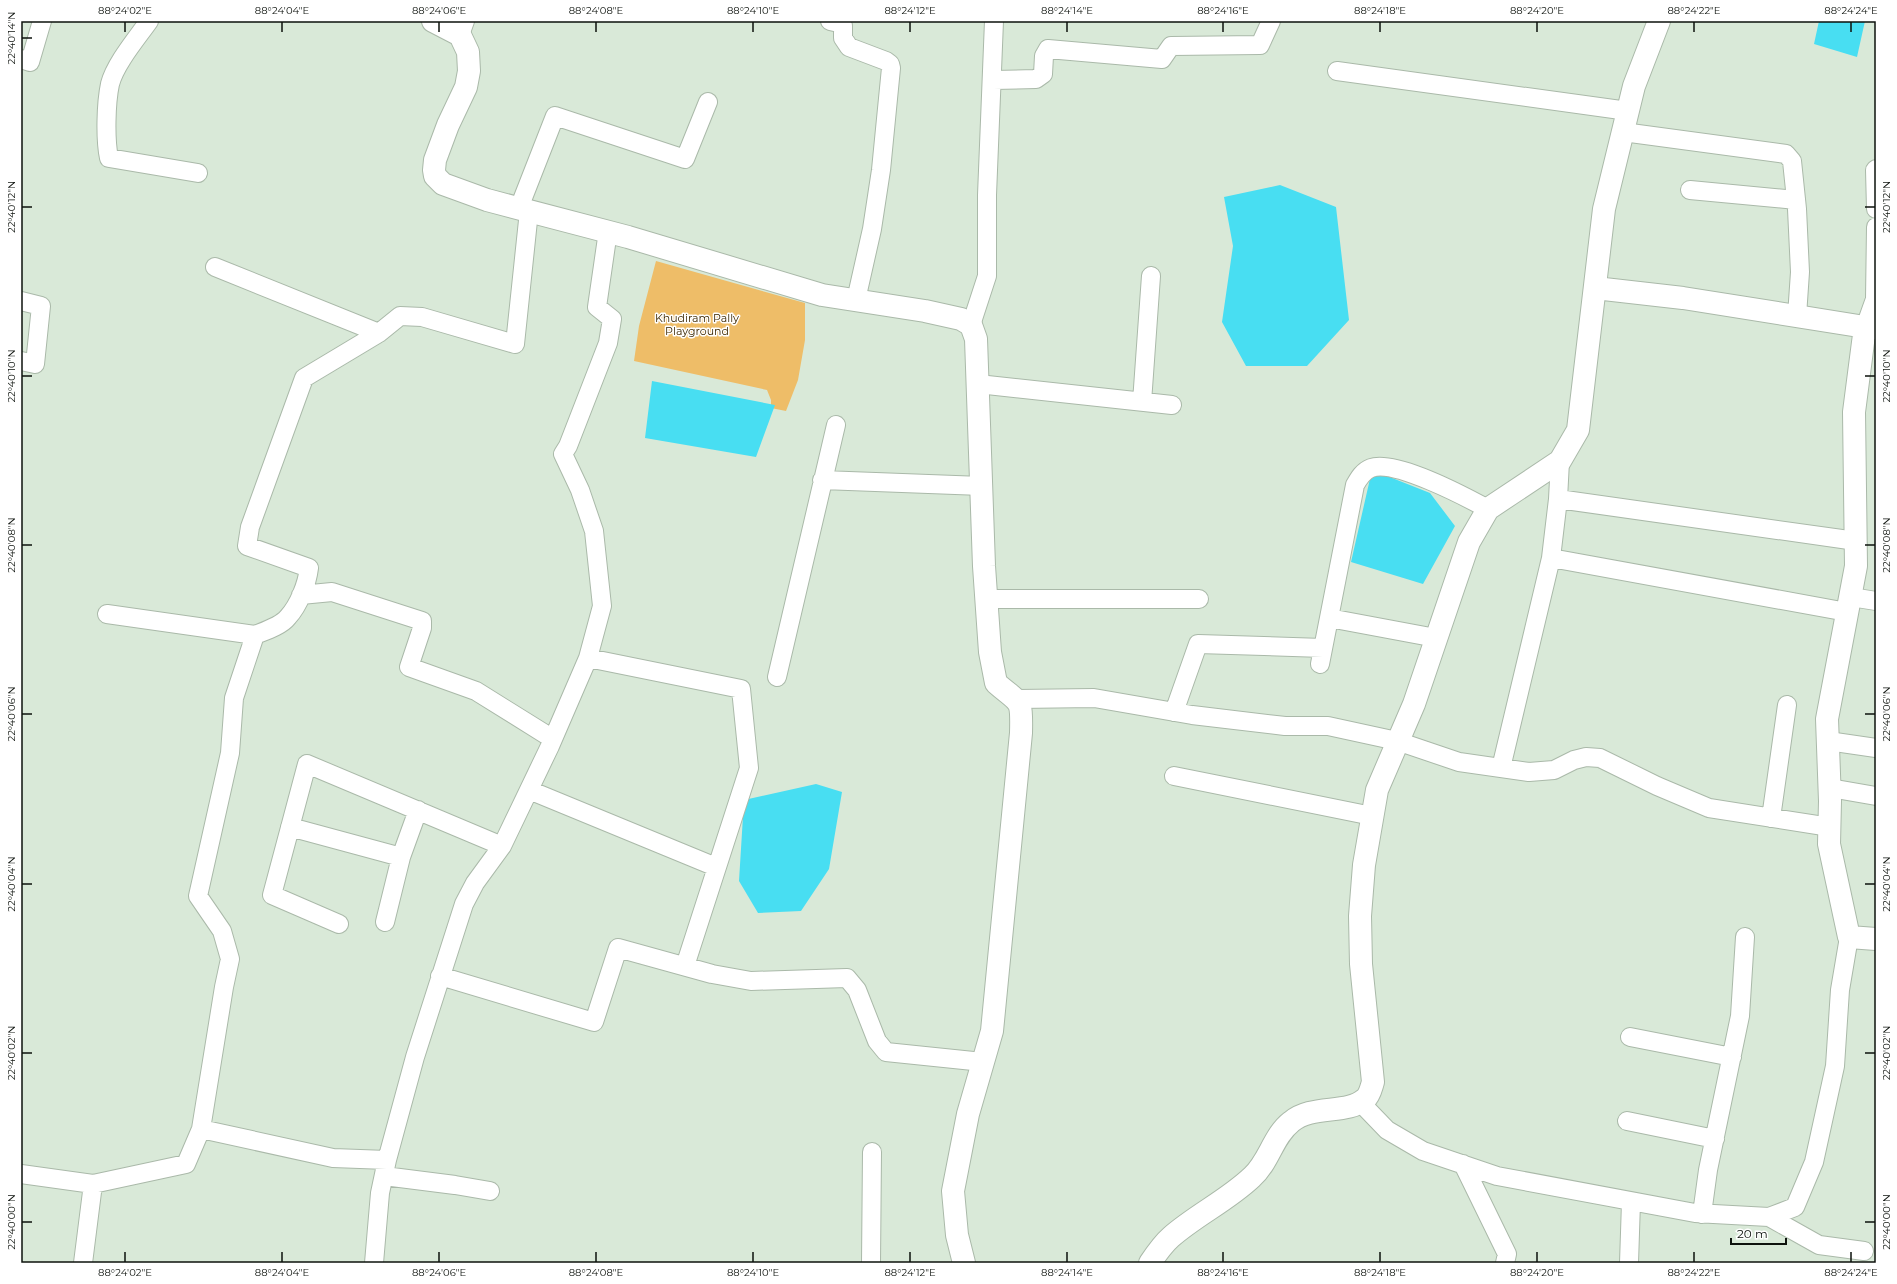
<svg xmlns="http://www.w3.org/2000/svg" width="1897" height="1284" font-family="Montserrat,sans-serif">
  <style>
    .green { fill: #eebd68 }
    .water { fill: #48def2 }
    .lines { fill: none; stroke-linecap: round; stroke-linejoin: round }
    .minor-casing { stroke: #aab9a9; stroke-width: 20 }
    .tertiary-casing { stroke: #aab9a9; stroke-width: 24 }
    .minor { stroke: #fff; stroke-width: 18 }
    .tertiary { stroke: #fff; stroke-width: 22 }
    .ticks { fill: none; stroke: #0d120d; stroke-width: 1.5 }
    .labels { text-anchor: middle; stroke-width: 3; stroke-linejoin: round; paint-order: stroke }
    .park-label { font-size: 11px; fill: #3a2600; stroke: #fff }
    .neatline { fill: none; stroke: #0d120d; stroke-width: 1.5 }
    .ticks-label { font-size: 10px; text-anchor: middle; fill: #0d120d }
  </style>
  <rect width="100%" height="100%" fill="#d9e9d8"/>
  <path class="green" d="M656,261L805,303V340L798,380L786,411L771,408V400L767,390L634,361L639,326Z"/>
  <path class="water" d="M1819,21H1865L1857,57L1814,44Z
    M1280,185L1336,207L1349,320L1307,366H1246L1222,322L1233,246L1224,197Z
    M652,381L775,405L756,457L645,438Z
    M1372,470L1430,493L1455,526L1423,584L1351,562Z
    M816,784L842,792L829,869L801,911L758,913L739,881L744,800Z"/>
  <g class="lines">
    <g class="minor-casing">
      <path id="minor" d="M149,21C137,38 115,64 110,84C106,103 105,139 109,158L198,173
        M830,21L839,23L843,26V38L849,47L886,61L890,64L891,68L881,170L872,229L856,300
        M460,35L465,21
        M21,59L30,62L42,21
        M1337,71L1628,111
        M993,80L1036,79L1043,74L1044,56L1048,49L1162,59L1171,46L1260,45L1271,21
        M1623,132L1786,154L1792,161L1797,209L1800,272L1797,316
        M1876,169L1875,170L1876,209
        M1690,190L1796,200
        M519,208L555,116L685,159L708,102
        M1876,227L1875,299L1865,327L1876,330
        M215,267L379,333
        M21,301L41,306L35,364L21,361
        M971,325L987,276V195L994,21
        M978,384L1172,405
        M1142,402L1151,276
        M1560,461L1558,499L1551,558L1847,612
        M822,480L982,486
        M1558,499L1856,541
        M301,595L332,592L422,621V628L409,667L476,691L553,739
        M1851,597L1876,601
        M987,599H1199
        M107,614L255,635
        M1329,618L1436,638
        M588,658L741,689L749,768L685,966
        M1320,664L1355,485C1359,478 1363,471 1371,468C1394,459 1466,497 1488,509
        M777,677L836,425
        M1018,699L1094,698L1192,715L1285,726H1328L1397,741L1459,762L1529,772L1554,770L1574,760L1586,757L1600,758L1657,786L1709,808L1830,827
        M1174,712L1198,644L1323,648
        M1828,741L1876,748
        M1501,768L1551,558
        M1174,776L1372,816
        M1830,788L1876,796
        M529,790L716,867
        M1771,818L1787,705
        M290,827L401,857
        M385,922L401,857L418,810
        M339,924L272,895L307,764L502,846
        M440,976L594,1022L618,948L712,974L751,981L847,978L857,990L877,1041L886,1052L983,1062
        M1630,1037L1732,1057
        M1360,1102L1387,1130L1423,1151L1497,1176L1695,1213L1769,1217L1795,1207L1814,1162L1835,1066L1840,990L1849,937
        M1627,1121L1715,1139
        M387,1160L333,1158L201,1129L224,987L230,959L222,931L198,896L230,753L234,698L255,635C265,631 281,626 288,617C299,605 307,584 309,568L247,546L250,527L304,378L379,333L400,316L422,317L515,344L529,211
        M1463,1164L1507,1254L1505,1263
        M21,1174L93,1184L186,1164L201,1129
        M384,1176L455,1185L490,1191
        M1702,1214L1708,1170L1740,1016L1745,937
        M1769,1217L1819,1245L1864,1251
        M83,1263L93,1184
        M374,1263L380,1193L387,1160L415,1057L464,904L475,883L502,846L550,746L588,658L602,606L594,531L580,490L563,454L568,446L608,343L612,319L597,307L608,231
        M871,1263L872,1152
        M1629,1263L1631,1202"/>
    </g>
    <g class="tertiary-casing">
      <path id="tertiary" d="M433,21L460,35L468,52L469,71L466,87L448,125L435,160L434,170L435,176L443,184L487,200L628,237L822,295L925,311L961,319L971,325L976,339L984,566L990,652L996,683C1021,705 1022,697 1021,733L992,1031L968,1114L953,1191L957,1235L964,1263
        M1595,288L1683,298L1865,327L1854,412L1856,566L1827,719L1830,801L1829,844L1849,937L1876,939
        M1150,1263C1156,1254 1163,1244 1171,1237C1196,1215 1228,1200 1252,1177C1269,1162 1273,1136 1291,1122C1312,1104 1347,1115 1365,1099C1370,1095 1371,1088 1373,1082L1361,964L1360,916L1364,865L1377,790L1414,704L1469,542L1488,509L1560,461L1578,430L1604,209L1634,86L1659,21"/>
    </g>
    <use href="#minor" class="minor"/>
    <use href="#tertiary" class="tertiary"/>
  </g>
  <path class="ticks" d="M125,22V32M282,22V32M439,22V32M596,22V32M753,22V32M910,22V32M1067,22V32M1223,22V32M1380,22V32M1537,22V32M1694,22V32M1851,22V32M22,38H32M22,207H32M1865,207H1875M22,376H32M1865,376H1875M22,545H32M1865,545H1875M22,714H32M1865,714H1875M22,884H32M1865,884H1875M22,1053H32M1865,1053H1875M22,1222H32M1865,1222H1875M125,1252V1262M282,1252V1262M439,1252V1262M596,1252V1262M753,1252V1262M910,1252V1262M1067,1252V1262M1223,1252V1262M1380,1252V1262M1537,1252V1262M1694,1252V1262M1851,1252V1262"/>
  <g class="labels">
    <g class="park-label">
      <text x="697" y="322">Khudiram Pally<tspan x="697" dy="13">Playground</tspan></text>
    </g>
  </g>
  <rect width="1897" height="1284" fill="none" stroke="#ffffff" stroke-width="44"/>
  <path d="M1731 1238v6h55v-6" fill="none" stroke="#0d120d" stroke-width="2"/>
  <text x="1737" y="1238" font-size="12" fill="#0d120d" stroke="#ffffff" stroke-width="3" paint-order="stroke">20 m</text>
  <rect x="22" y="22" width="1853" height="1240" class="neatline"/>
  <g class="ticks-label">
    <text x="125" y="14">88°24'02"E</text>
    <text x="282" y="14">88°24'04"E</text>
    <text x="439" y="14">88°24'06"E</text>
    <text x="596" y="14">88°24'08"E</text>
    <text x="753" y="14">88°24'10"E</text>
    <text x="910" y="14">88°24'12"E</text>
    <text x="1067" y="14">88°24'14"E</text>
    <text x="1223" y="14">88°24'16"E</text>
    <text x="1380" y="14">88°24'18"E</text>
    <text x="1537" y="14">88°24'20"E</text>
    <text x="1694" y="14">88°24'22"E</text>
    <text x="1851" y="14">88°24'24"E</text>
    <text transform="translate(11 38) rotate(-90)" y="4">22°40'14"N</text>
    <text transform="translate(11 207) rotate(-90)" y="4">22°40'12"N</text>
    <text transform="translate(1886 207) rotate(-90)" y="4">22°40'12"N</text>
    <text transform="translate(11 376) rotate(-90)" y="4">22°40'10"N</text>
    <text transform="translate(1886 376) rotate(-90)" y="4">22°40'10"N</text>
    <text transform="translate(11 545) rotate(-90)" y="4">22°40'08"N</text>
    <text transform="translate(1886 545) rotate(-90)" y="4">22°40'08"N</text>
    <text transform="translate(11 714) rotate(-90)" y="4">22°40'06"N</text>
    <text transform="translate(1886 714) rotate(-90)" y="4">22°40'06"N</text>
    <text transform="translate(11 884) rotate(-90)" y="4">22°40'04"N</text>
    <text transform="translate(1886 884) rotate(-90)" y="4">22°40'04"N</text>
    <text transform="translate(11 1053) rotate(-90)" y="4">22°40'02"N</text>
    <text transform="translate(1886 1053) rotate(-90)" y="4">22°40'02"N</text>
    <text transform="translate(11 1222) rotate(-90)" y="4">22°40'00"N</text>
    <text transform="translate(1886 1222) rotate(-90)" y="4">22°40'00"N</text>
    <text x="125" y="1276">88°24'02"E</text>
    <text x="282" y="1276">88°24'04"E</text>
    <text x="439" y="1276">88°24'06"E</text>
    <text x="596" y="1276">88°24'08"E</text>
    <text x="753" y="1276">88°24'10"E</text>
    <text x="910" y="1276">88°24'12"E</text>
    <text x="1067" y="1276">88°24'14"E</text>
    <text x="1223" y="1276">88°24'16"E</text>
    <text x="1380" y="1276">88°24'18"E</text>
    <text x="1537" y="1276">88°24'20"E</text>
    <text x="1694" y="1276">88°24'22"E</text>
    <text x="1851" y="1276">88°24'24"E</text>
  </g>
</svg>
